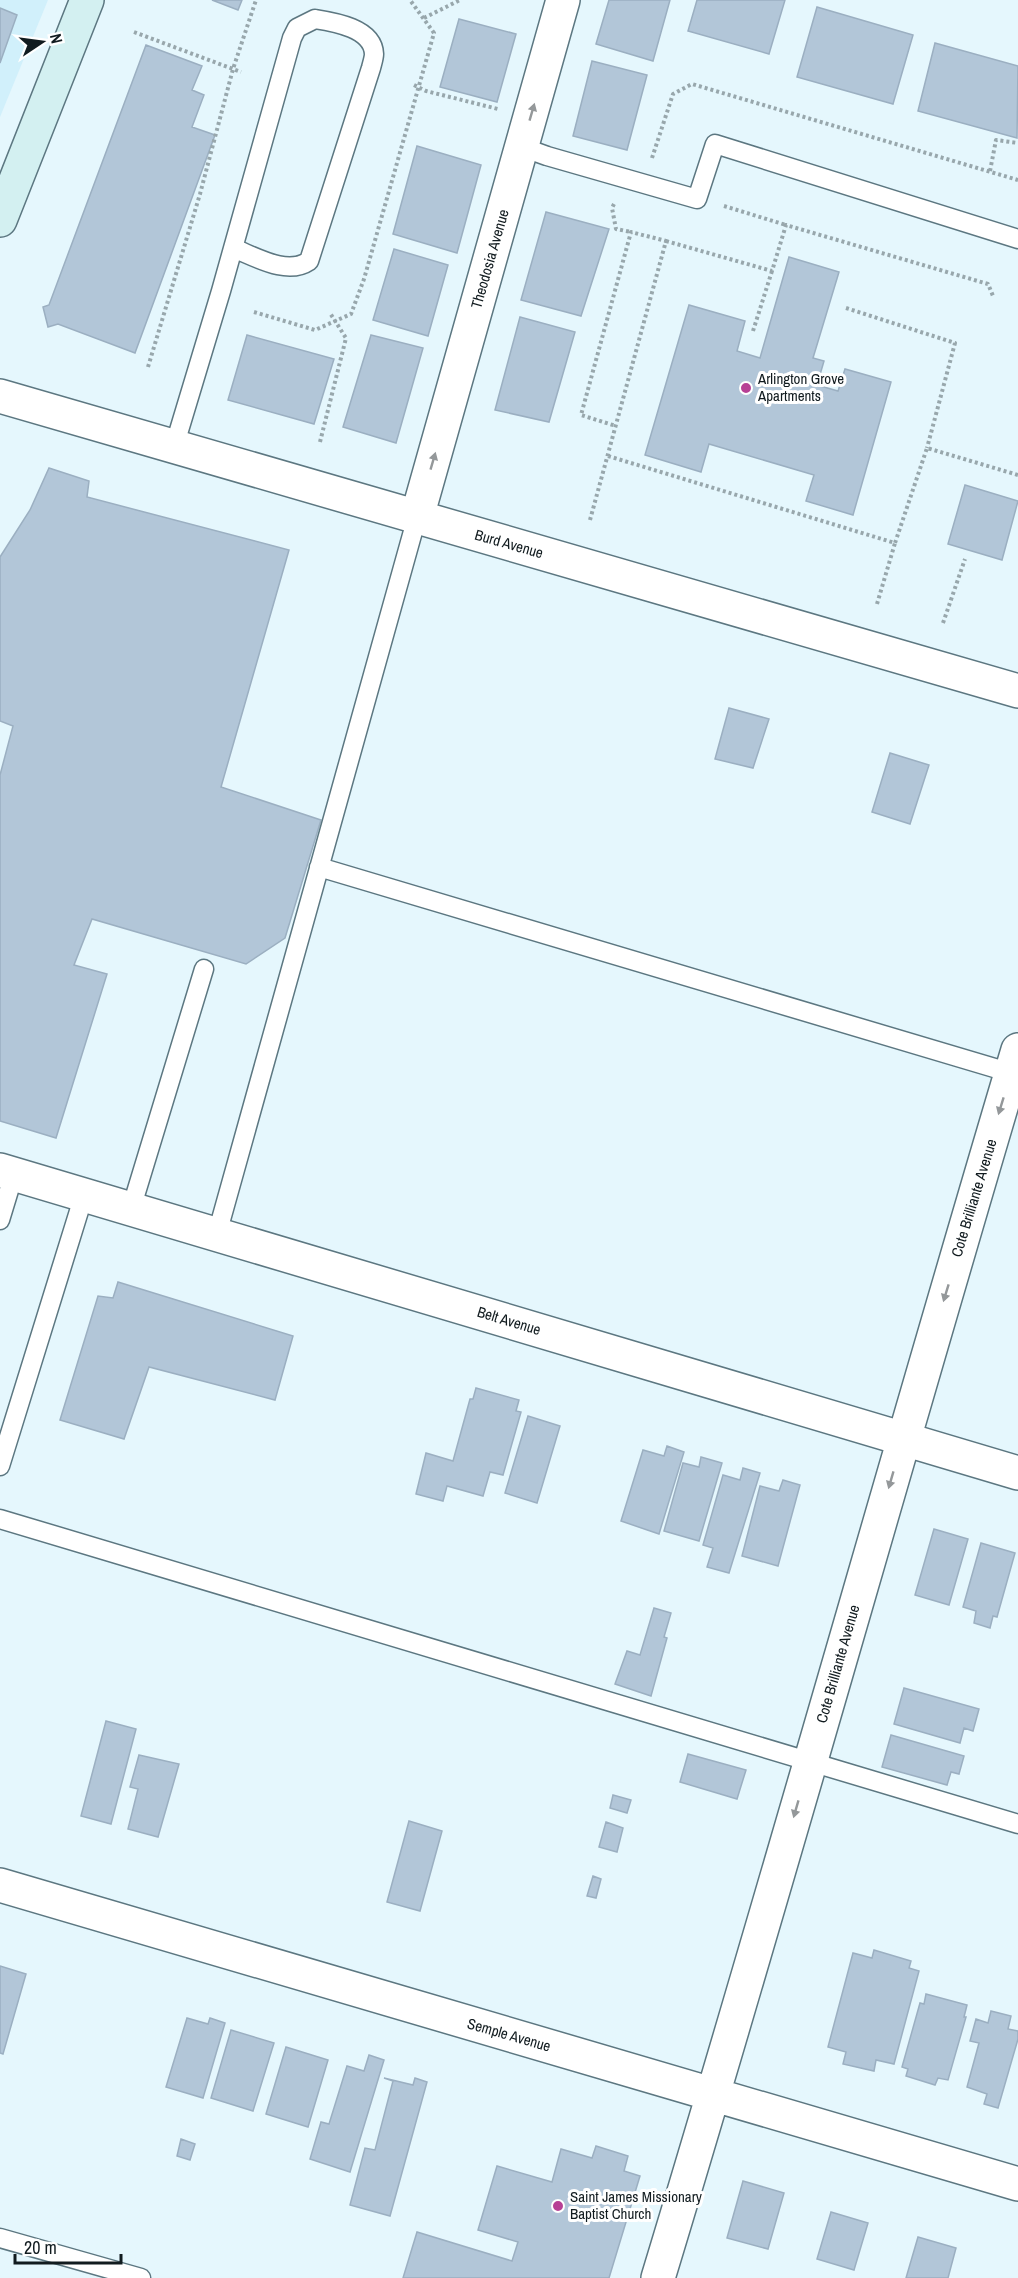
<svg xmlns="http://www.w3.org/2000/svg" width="1018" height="2278" font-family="'Archivo Narrow',sans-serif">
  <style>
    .built { fill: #d1f0fb }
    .building { fill: #b2c6d8; stroke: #9bafc1; stroke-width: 1.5 }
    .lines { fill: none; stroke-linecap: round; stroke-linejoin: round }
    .service-casing { stroke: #5c7781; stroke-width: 21 }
    .minor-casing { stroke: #5c7781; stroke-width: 36 }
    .secondary-casing { stroke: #5c7781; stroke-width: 36 }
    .path { stroke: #98a7ac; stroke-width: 4; stroke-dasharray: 3 3; stroke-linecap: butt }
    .service { stroke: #fff; stroke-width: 18 }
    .minor { stroke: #fff; stroke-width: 33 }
    .secondary { stroke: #d3f0f1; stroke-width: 33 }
    .oneway { fill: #94989a }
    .poi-dot { fill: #b74095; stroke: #fff; stroke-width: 2 }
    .labels { text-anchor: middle; stroke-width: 6; stroke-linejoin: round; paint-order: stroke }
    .street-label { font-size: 15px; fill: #111b1f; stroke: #fff }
    .poi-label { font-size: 15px; fill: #111b1f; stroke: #fff; text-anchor: start }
  </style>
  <rect width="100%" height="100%" fill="#e5f7fd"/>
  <path class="built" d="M0,0H48L0,117Z"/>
  <path class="building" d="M212,0H242L238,10Z
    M609,0H670L653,61L596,44Z
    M697,0H785L769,54L688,31Z
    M817,7L913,35L893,104L797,77Z
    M0,8L17,15L0,63Z
    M459,19L516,34L497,102L440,87Z
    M935,43L1018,66L1017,138L918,111Z
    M146,45L202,66L192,90L204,95L192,127L215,135L135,353L58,324L48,327L43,307L49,305Z
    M592,61L647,75L627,150L573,136Z
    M417,146L481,165L457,253L393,234Z
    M546,212L609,229L581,316L521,300Z
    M394,249L448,265L428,336L373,320Z
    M789,257L839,272L813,358L824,361L817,385L838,391L845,369L891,382L853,515L806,501L814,475L709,444L701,472L645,455L689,305L745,321L737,351L760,358Z
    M520,317L575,332L549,422L495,410Z
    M247,335L334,359L314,424L228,400Z
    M371,335L423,348L396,443L343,427Z
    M49,468L89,481L87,497L289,550L221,787L321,820L285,938L246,964L92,919L74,965L107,974L56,1138L0,1121V775L13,726L0,721V557L30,510Z
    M965,485L1018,501L1002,560L948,544Z
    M729,708L769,719L753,768L715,759Z
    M890,753L929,765L910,824L872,812Z
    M118,1282L293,1336L275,1400L149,1367L124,1439L60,1420L98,1296L113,1298Z
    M476,1388L519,1400L516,1411L521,1412L503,1475L490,1472L483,1496L447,1486L443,1501L416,1494L426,1453L453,1461L470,1399H473Z
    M528,1416L560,1426L537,1503L505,1493Z
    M667,1446L684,1452L659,1534L621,1521L643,1450L664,1456Z
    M701,1457L722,1463L699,1541L664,1531L683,1463L699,1467Z
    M743,1468L760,1473L729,1573L707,1567L713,1548L703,1545L723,1475L740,1480Z
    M783,1480L800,1485L778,1566L742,1556L760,1486L779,1491Z
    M934,1529L968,1539L949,1605L915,1595Z
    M981,1543L1015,1553L997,1617L993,1616L990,1628L974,1623L976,1611L963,1607Z
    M654,1608L671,1613L664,1637L667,1638L651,1696L615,1684L627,1651L640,1655Z
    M904,1688L979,1709L973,1731L964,1728L960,1743L894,1724Z
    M106,1721L136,1729L111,1824L81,1816Z
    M891,1735L964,1756L959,1774L951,1772L947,1785L882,1767Z
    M688,1754L746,1770L737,1799L680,1782Z
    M139,1755L179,1764L158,1837L128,1829L138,1789L130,1787Z
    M613,1795L631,1800L627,1813L610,1808Z
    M409,1821L442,1831L420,1911L387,1902Z
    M606,1822L623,1828L617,1852L599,1847Z
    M593,1876L601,1879L596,1898L587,1896Z
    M874,1950L911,1961L909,1968L919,1971L894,2064L876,2060L874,2071L843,2064L846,2052L828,2047L853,1953L872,1958Z
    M0,1966L26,1974L3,2054L0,2053Z
    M926,1994L967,2005L964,2017H966L948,2080L938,2078L935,2085L906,2076L908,2069L902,2067L920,2003L924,2004Z
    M991,2011L1011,2016L1008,2029L1018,2031V2039L998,2108L984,2104L987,2094L967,2087L979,2043L970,2041L976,2019L988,2023Z
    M187,2018L208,2024L210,2018L225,2023L203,2098L166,2087Z
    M231,2030L274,2043L253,2111L211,2098Z
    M286,2047L328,2060L308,2127L266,2114Z
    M369,2055L384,2060L350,2172L310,2159L321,2122L329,2124L347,2066L364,2071Z
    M384,2078L413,2085L415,2078L427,2082L390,2216L350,2205L365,2148L375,2150L393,2081Z
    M181,2139L195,2144L190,2160L177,2156Z
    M596,2146L628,2156L624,2171L640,2176L609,2278H403L417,2232L512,2261L518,2242L478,2230L497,2166L552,2182L561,2149L592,2158Z
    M743,2181L784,2193L768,2249L727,2238Z
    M831,2212L868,2223L854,2270L817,2259Z
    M918,2237L956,2248L948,2278H906Z"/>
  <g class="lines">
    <g class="service-casing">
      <path id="service" d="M522,147L547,156L697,199L715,144L1018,239
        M174,447L221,291L292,38L297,28L315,19C334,22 373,28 374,54C374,58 372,64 371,68L309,261C287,276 256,257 233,248
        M319,867L1018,1075
        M131,1209L204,969
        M0,1220L14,1174
        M217,1234L417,517
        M0,1466L84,1195
        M0,1519L1018,1824
        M0,2238L141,2278"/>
    </g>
    <g class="minor-casing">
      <path id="minor" d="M0,396L1018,691
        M417,517L563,0
        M0,1170L1018,1473
        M0,1885L1018,2184
        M658,2278C782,1870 896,1459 1018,1050"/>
    </g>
    <g class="secondary-casing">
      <path id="secondary" d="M0,220L87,0"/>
    </g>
    <path class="path" d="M424,18L460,0
      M134,32L241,72
      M414,85L426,91L498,109
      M652,158L673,94L692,84L1018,180
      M990,171L996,140L1018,143
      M614,204L612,208L616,229L631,232
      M724,206L786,225
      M666,241L772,271L786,225L988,284L993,296
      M846,308L955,343L927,448
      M254,312L315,330L351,314L364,279L434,33L410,0
      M753,331L772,271
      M148,367L200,194L233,69L256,0
      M320,442L346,338L330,313
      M608,456L895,543L927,448L1018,475
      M590,520L666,241L631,232L581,415L616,426
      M877,604L895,543
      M943,623L965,559"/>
    <use href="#service" class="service"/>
    <use href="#minor" class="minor"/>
    <use href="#secondary" class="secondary"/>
  </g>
  <defs><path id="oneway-solid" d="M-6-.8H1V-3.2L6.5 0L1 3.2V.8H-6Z" transform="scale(1.5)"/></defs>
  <g class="oneway">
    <use href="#oneway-solid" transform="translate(532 112) rotate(-74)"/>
    <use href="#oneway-solid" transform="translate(433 461) rotate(-74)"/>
    <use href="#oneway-solid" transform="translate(1001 1106) rotate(107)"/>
    <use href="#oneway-solid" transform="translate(946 1293) rotate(107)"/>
    <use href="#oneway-solid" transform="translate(891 1480) rotate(106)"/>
    <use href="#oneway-solid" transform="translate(796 1809) rotate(106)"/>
  </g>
  <g class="poi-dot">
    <circle cx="746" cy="388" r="6"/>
    <circle cx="558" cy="2206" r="6"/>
  </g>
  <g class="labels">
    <g class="street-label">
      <text transform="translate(490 259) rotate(-74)" y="5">Theodosia Avenue</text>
      <text transform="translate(509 544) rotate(16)" y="5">Burd Avenue</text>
      <text transform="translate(974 1198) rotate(-73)" y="5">Cote Brilliante Avenue</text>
      <text transform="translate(509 1321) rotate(17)" y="5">Belt Avenue</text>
      <text transform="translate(838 1664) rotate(-74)" y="5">Cote Brilliante Avenue</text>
      <text transform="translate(509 2035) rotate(16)" y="5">Semple Avenue</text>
    </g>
    <g class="poi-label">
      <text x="758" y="384">Arlington Grove<tspan x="758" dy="17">Apartments</tspan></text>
      <text x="570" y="2202">Saint James Missionary<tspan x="570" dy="17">Baptist Church</tspan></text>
    </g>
  </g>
  <g transform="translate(42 42) rotate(77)" stroke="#ffffff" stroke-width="4.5" paint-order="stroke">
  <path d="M0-4.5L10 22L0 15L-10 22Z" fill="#111b1f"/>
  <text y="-9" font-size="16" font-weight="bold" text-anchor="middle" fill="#111b1f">N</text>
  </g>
  <path d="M15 2254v9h106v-9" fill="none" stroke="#111b1f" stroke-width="3"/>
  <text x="24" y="2254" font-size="18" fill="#111b1f" stroke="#ffffff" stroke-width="4.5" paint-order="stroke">20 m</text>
</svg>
